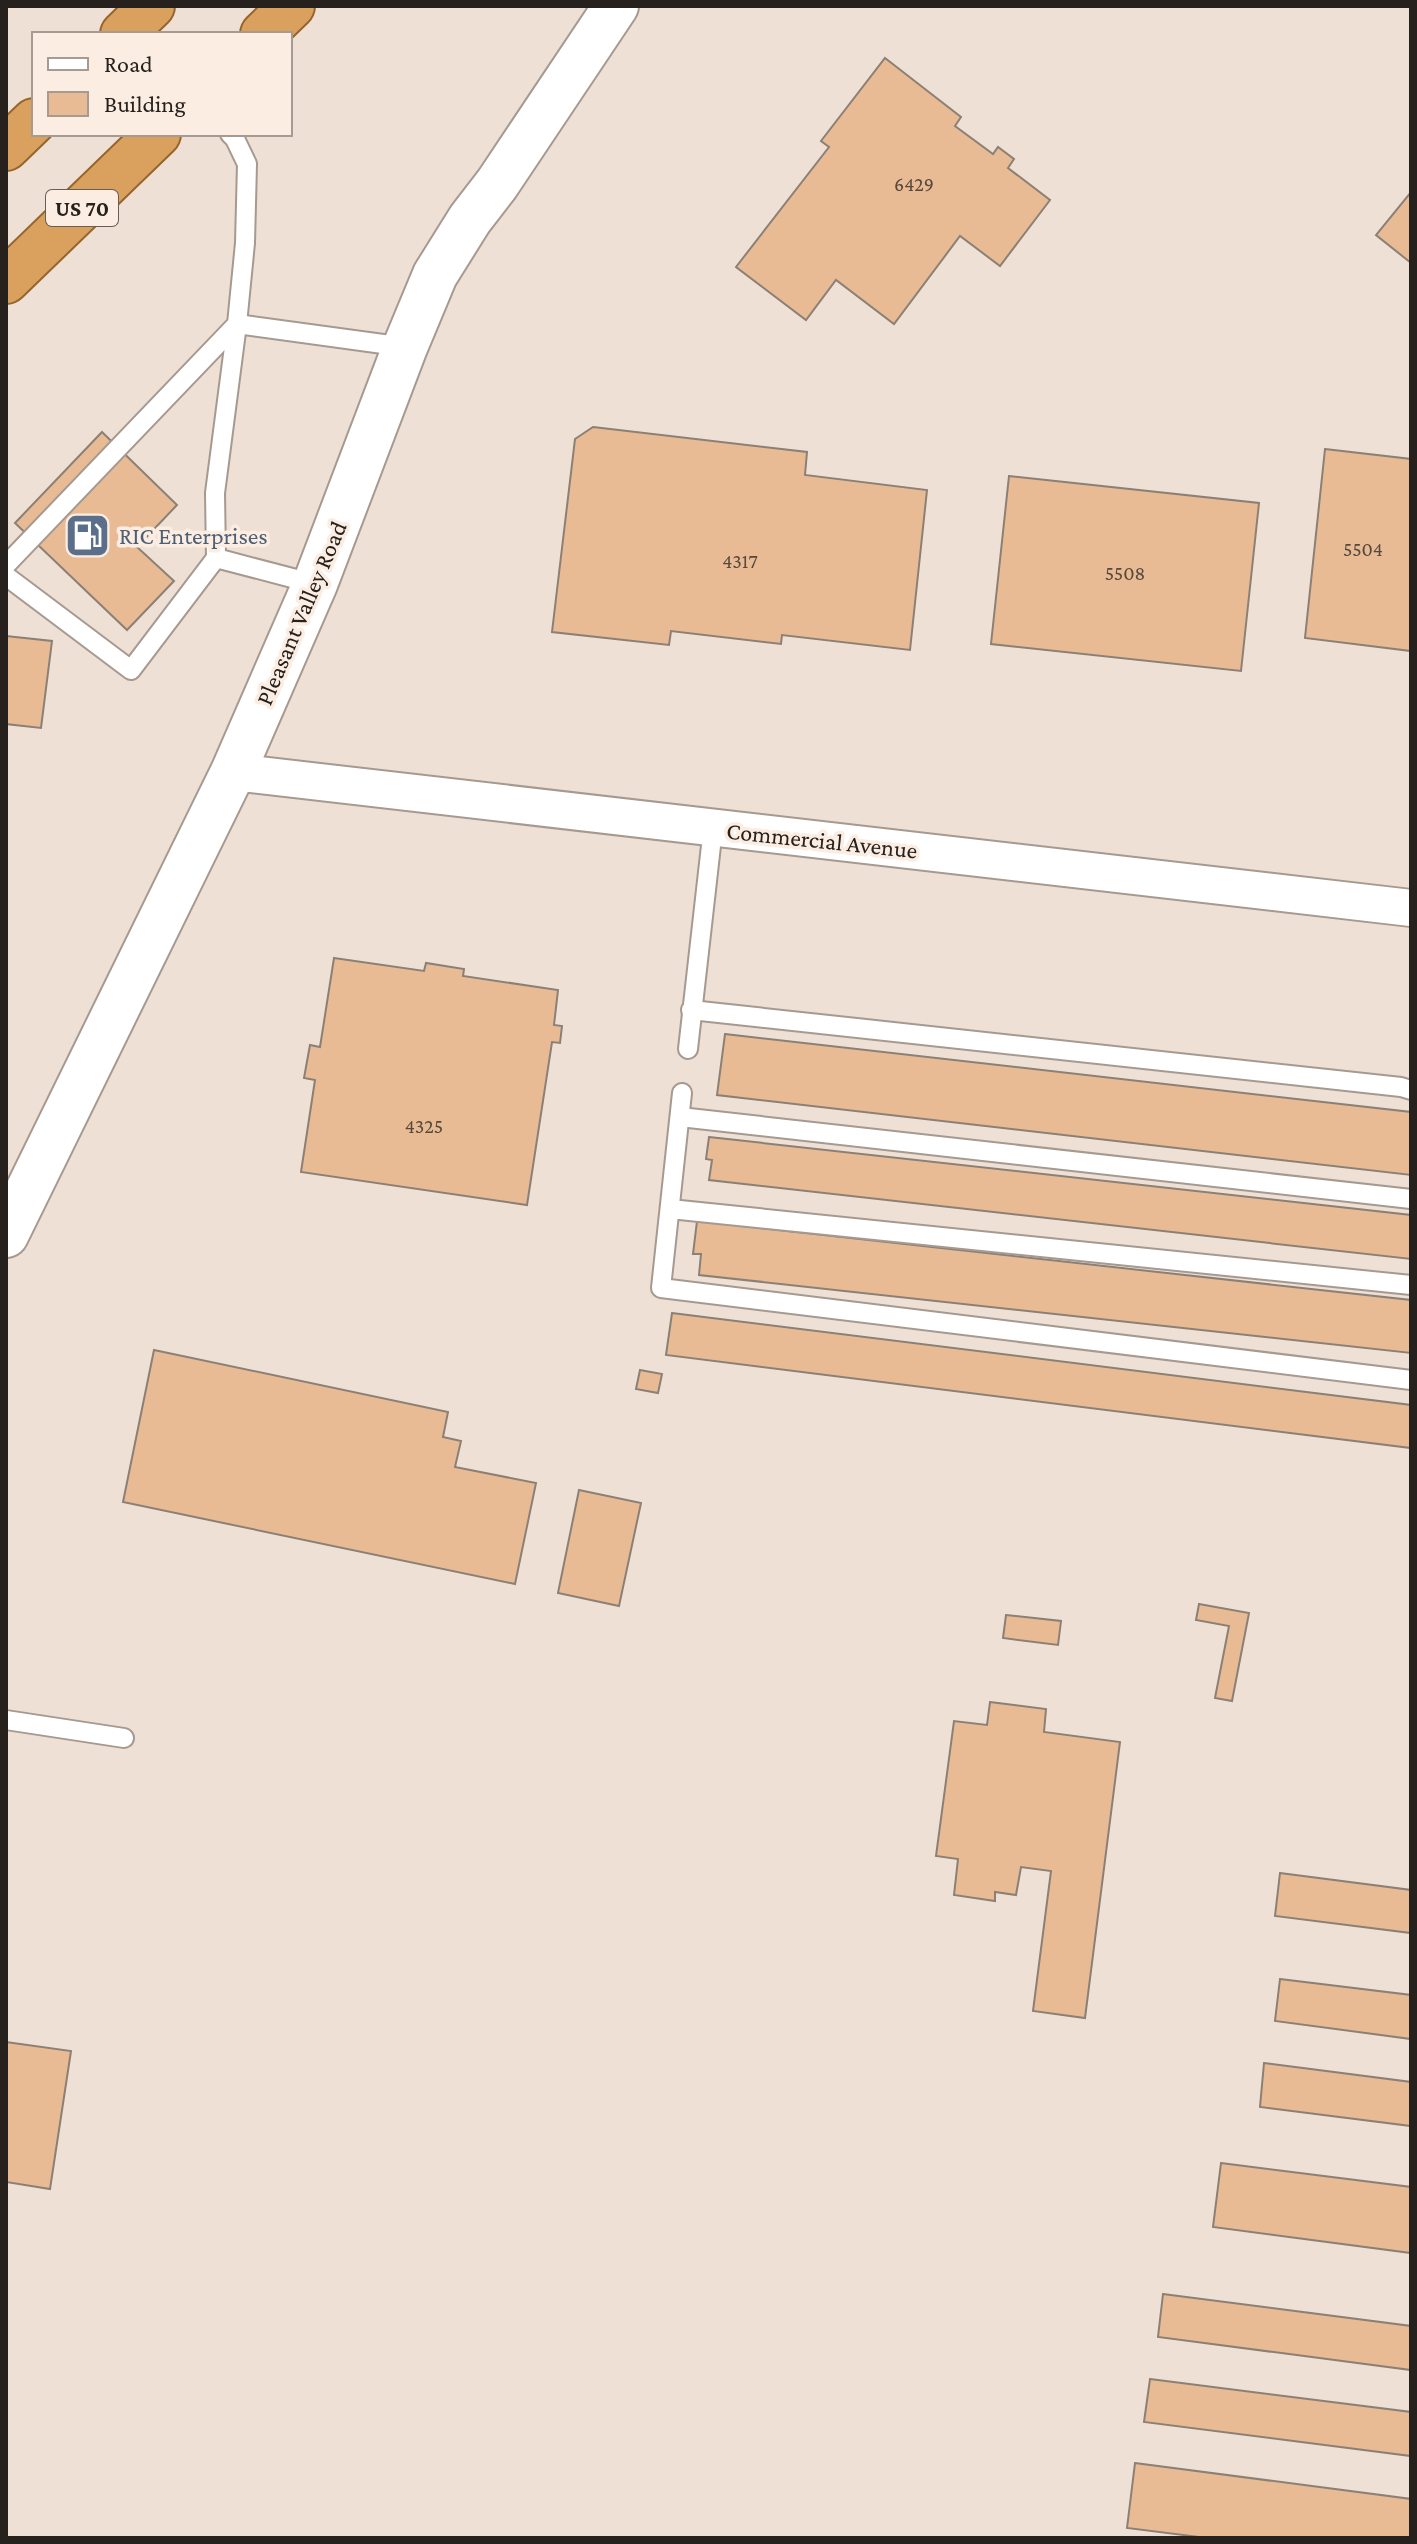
<svg xmlns="http://www.w3.org/2000/svg" width="1417" height="2544" viewBox="0 0 1417 2544" font-family="'Crimson Pro',serif">
<rect width="100%" height="100%" fill="#eee0d5"/>
<g fill="#e8bb95" stroke="#8c8076" stroke-width="2">
<path d="M885 58 961 117 955 126 993 154 998 147 1014 159 1008 168 1050 200 1000 266 960 236 894 324 836 280 806 320 736 267 829 147 821 141Z"/>
<path d="M1411 192V263L1376 235Z"/>
<path d="M593 427 807 452 805 475 927 490 910 650 782 635 781 644 671 631 669 645 552 632 575 439Z"/>
<path d="M102 432 177 505 137 547 174 581 127 630 15 523Z"/>
<path d="M1325 449 1411 459V651L1305 638Z"/>
<path d="M1009 476 1259 503 1241 671 991 644Z"/>
<path d="M6 636 52 641 41 728 6 724Z"/>
<path d="M334 958 424 971 426 963 464 969 463 976 558 990 554 1025 562 1026 560 1043 552 1042 527 1205 301 1172 315 1080 304 1078 310 1045 320 1047Z"/>
<path d="M725 1034 1411 1112V1175L717 1095Z"/>
<path d="M709 1137 1411 1215V1259L709 1180 712 1160 706 1159Z"/>
<path d="M697 1221 1411 1300V1353L699 1275 701 1254H693Z"/>
<path d="M672 1313 1411 1405V1448L666 1355Z"/>
<path d="M154 1350 448 1412 443 1437 461 1441 455 1467 536 1483 515 1584 123 1502Z"/>
<path d="M640 1370 662 1374 658 1393 636 1389Z"/>
<path d="M579 1490 641 1503 619 1606 558 1593Z"/>
<path d="M1199 1604 1249 1613 1232 1701 1215 1698 1229 1626 1196 1620Z"/>
<path d="M1006 1615 1061 1621 1058 1645 1003 1638Z"/>
<path d="M990 1702 1046 1709 1044 1732 1120 1742 1085 2018 1033 2011 1051 1871 1021 1867 1016 1895 995 1892V1901L954 1895 958 1859 936 1856 954 1721 987 1725Z"/>
<path d="M1280 1873 1411 1890V1933L1275 1916Z"/>
<path d="M1280 1979 1411 1995V2039L1275 2021Z"/>
<path d="M6 2042 71 2051 50 2189 6 2182Z"/>
<path d="M1264 2063 1411 2082V2126L1260 2107Z"/>
<path d="M1221 2163 1411 2187V2253L1213 2227Z"/>
<path d="M1163 2294 1411 2326V2370L1158 2337Z"/>
<path d="M1150 2379 1411 2412V2456L1144 2422Z"/>
<path d="M1135 2463 1411 2499V2538H1207L1127 2528Z"/>
</g>
<g fill="none" stroke-linecap="round" stroke-linejoin="round">
<defs>
<g id="service">
<path d="M216 558 215 493 237 324 405 347"/>
<path d="M6 565 237 324 245 243 247 164 235 139 230 134"/>
<path d="M6 576 131 670 216 558 315 584"/>
<path d="M691 1010 1401 1087 1411 1090"/>
<path d="M688 1049 713 828"/>
<path d="M682 1093 661 1288 1411 1380"/>
<path d="M680 1117 1411 1199"/>
<path d="M670 1209 1411 1285"/>
<path d="M6 1720 124 1738"/>
</g>
<path id="minor" d="M233 772 1411 908"/>
<path id="tertiary" d="M6 1235 233 772 315 584 405 347 435 275 470 219 497 184 616 6"/>
<g id="trunk">
<path d="M123 34 152 6"/>
<path d="M263 34 292 6"/>
<path d="M6 148 34 121"/>
<path d="M6 281 158 134"/>
</g>
</defs>
<use href="#service" stroke="#a6998f" stroke-width="22"/>
<use href="#minor" stroke="#a6998f" stroke-width="40"/>
<use href="#tertiary" stroke="#a6998f" stroke-width="48"/>
<use href="#trunk" stroke="#95652d" stroke-width="48"/>
<use href="#service" stroke="#fff" stroke-width="18"/>
<use href="#minor" stroke="#fff" stroke-width="36"/>
<use href="#tertiary" stroke="#fff" stroke-width="44"/>
<use href="#trunk" stroke="#daa05e" stroke-width="44"/>
</g>
<defs>
<symbol id="fuel-square" viewBox="-11 -11 22 22"><rect x="-9" y="-9" width="18" height="18" rx="4" fill="#5c6f8a" stroke="#fbede2"/><path d="M-5.5-6h7V0h2V4h1.3V-2.5L3-4.5l.8-.8L6-3V5H2.5V1h-1V6h-7ZM-4.2-4.7v3.2H.2V-4.7Z" fill="#fff"/></symbol>
</defs>
<g fill-rule="evenodd">
<use href="#fuel-square" x="62" y="510" width="51" height="51"/>
</g>
<g text-anchor="middle" dominant-baseline="central" stroke-width="7" stroke-linejoin="round" paint-order="stroke">
<g font-size="20" fill="#56483b">
<text x="914" y="184">6429</text>
<text x="1363" y="549">5504</text>
<text x="740" y="561">4317</text>
<text x="1125" y="573">5508</text>
<text x="424" y="1126">4325</text>
</g>
<rect fill="#fbede2" stroke="#665e58" stroke-width="2" x="46" y="190" width="72" height="36" rx="6"/>
<g font-size="22" font-weight="bold" fill="#26211d">
<text x="82" y="208">US 70</text>
</g>
<g font-size="24" fill="#4e5e75" stroke="#fbede2" text-anchor="start">
<text x="119" y="535">RIC Enterprises</text>
</g>
<g font-size="24" fill="#26211d" stroke="#fbede2">
<text transform="translate(301 613) rotate(-67)">Pleasant Valley Road</text>
<text transform="translate(822 840) rotate(6)">Commercial Avenue</text>
</g>
</g>
<rect width="1417" height="2544" fill="none" stroke="#26211d" stroke-width="16"/>
<rect x="32" y="32" width="260" height="104" fill="#fbede2" stroke="#a69b93" stroke-width="2"/>
<rect x="48" y="58" width="40" height="12" fill="#ffffff" stroke="#a69b93" stroke-width="2"/>
<text x="104" y="72" font-size="24" fill="#26211d">Road</text>
<rect x="48" y="92" width="40" height="24" fill="#e8bb95" stroke="#a69b93" stroke-width="2"/>
<text x="104" y="112" font-size="24" fill="#26211d">Building</text>
</svg>
